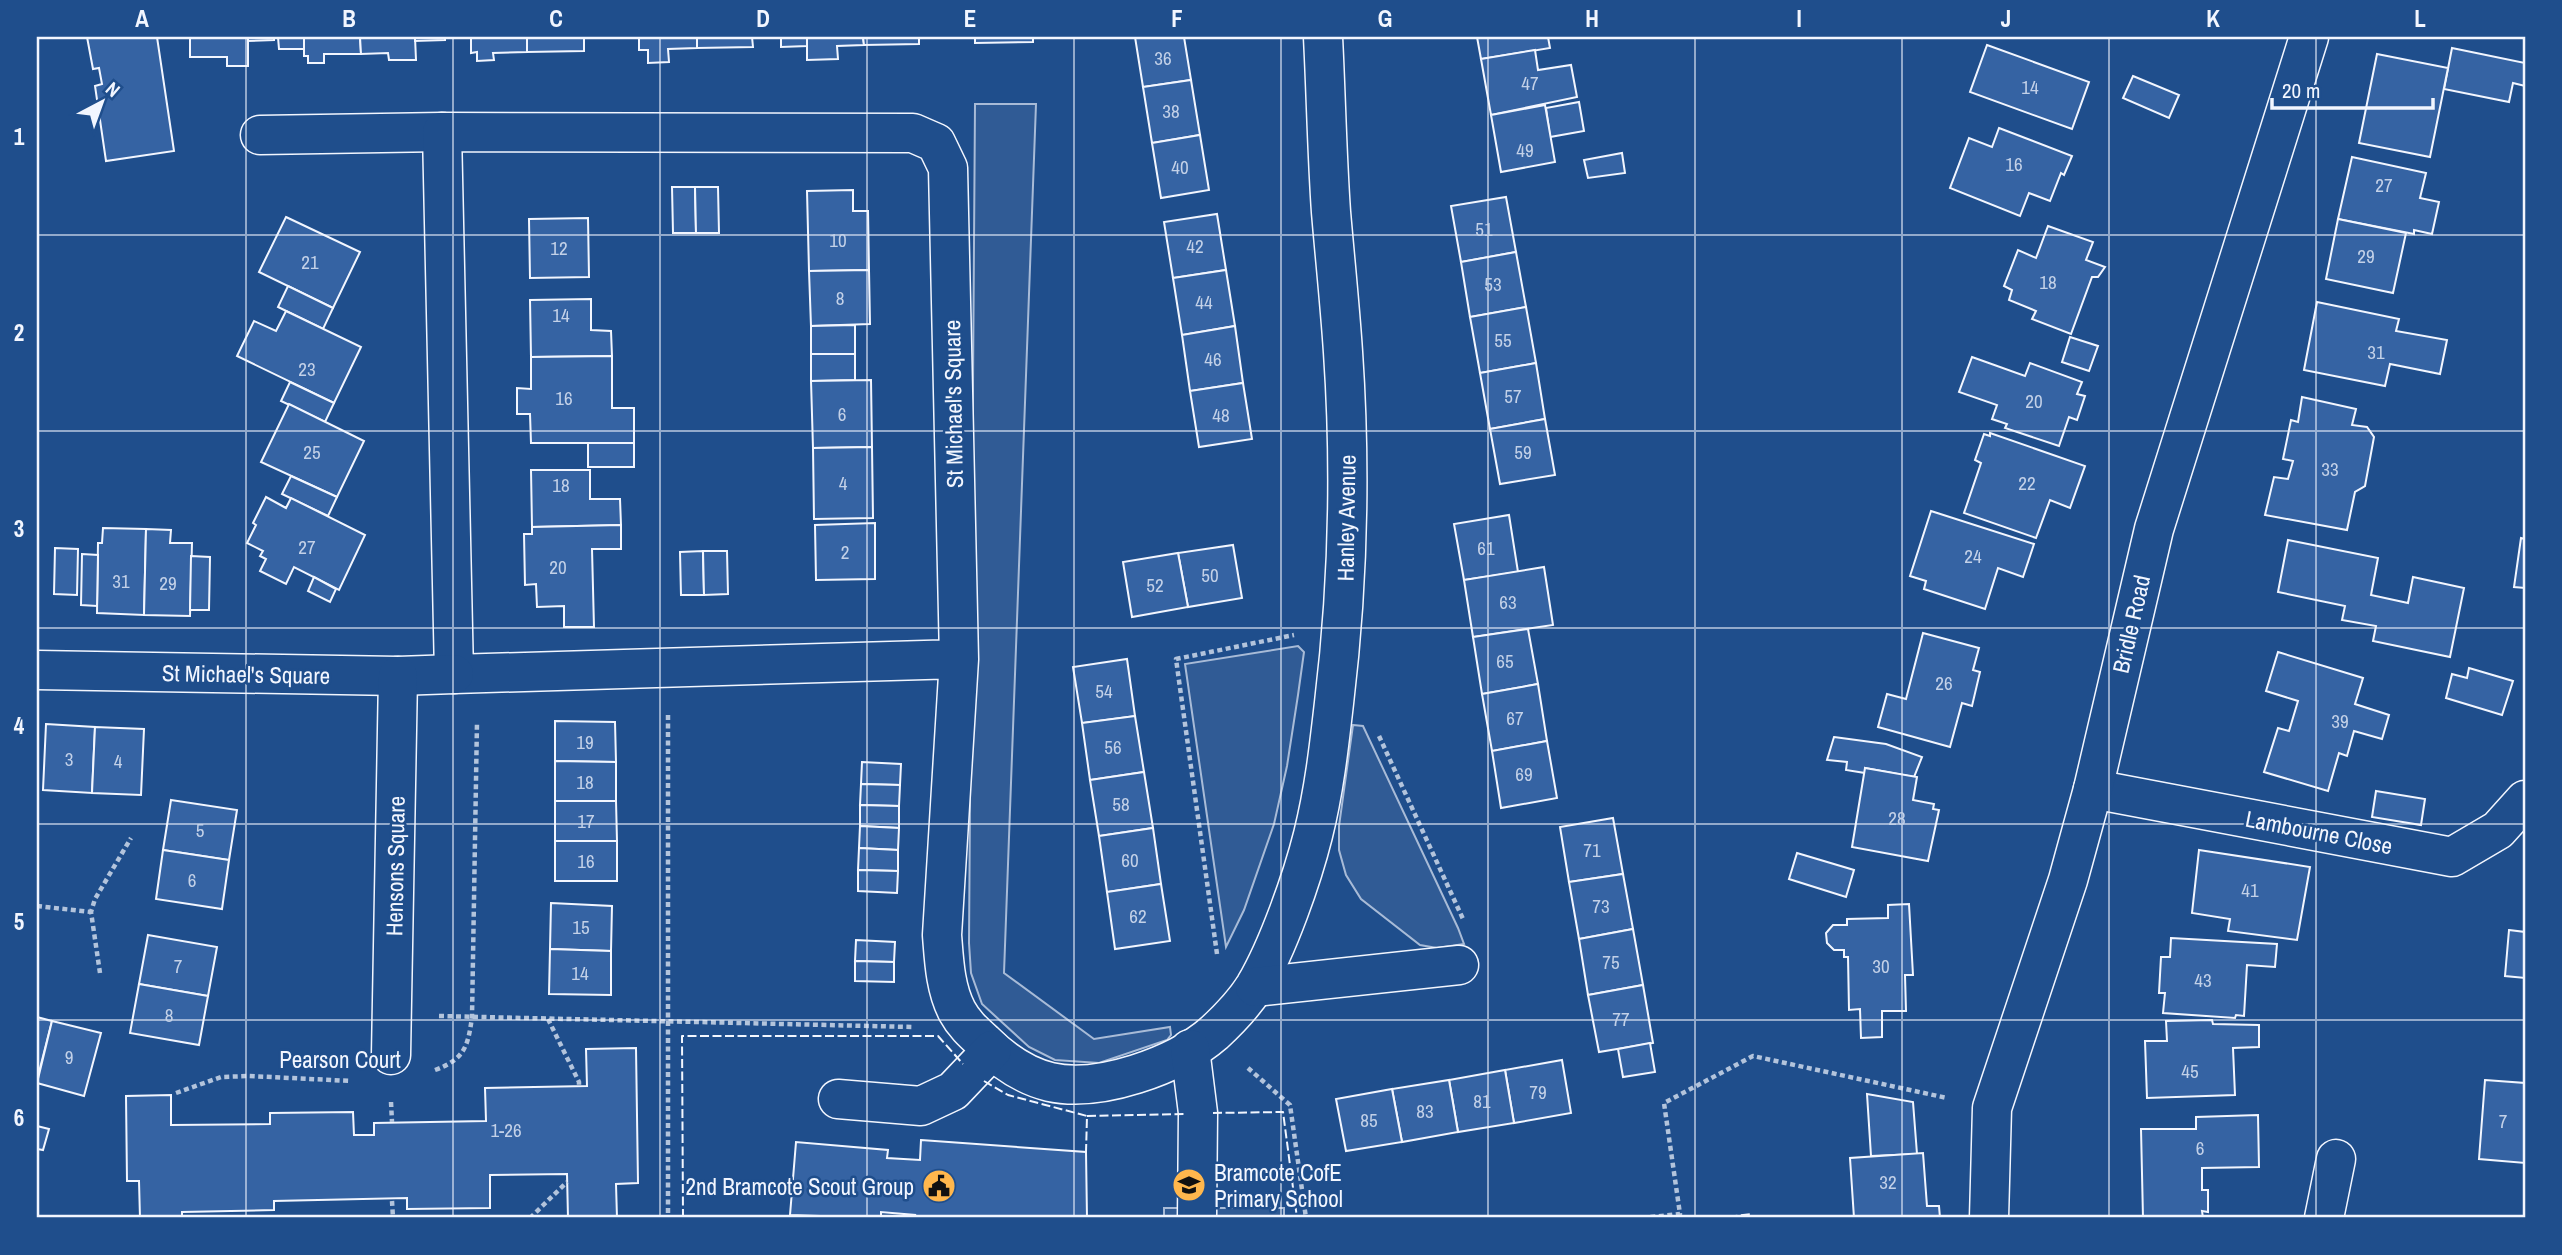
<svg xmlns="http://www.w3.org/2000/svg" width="2562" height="1255" viewBox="0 0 2562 1255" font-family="'Archivo Narrow',sans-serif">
<rect width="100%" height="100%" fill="#1f4e8c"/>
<g fill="#305b95" stroke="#a8bbd7" stroke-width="2">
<path d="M975 104H1036L1004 973 1094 1039 1170 1027 1171 1035 1167 1040 1099 1063 1055 1060 1029 1047 982 1004 971 973 969 943Z"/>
<path d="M1298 646 1304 652 1298 695 1287 766 1274 824 1244 910 1226 947 1185 664Z"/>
<path d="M1353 725 1363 726 1458 928 1464 944 1437 948 1420 945 1361 899 1346 875 1339 850V826Z"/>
<rect x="1164" y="1208" width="120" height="10"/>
</g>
<g fill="#3563a3" stroke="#f2f6ff" stroke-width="2">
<path d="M87 37H157L174 151 106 161 95 86 102 84 99 68 93 69Z"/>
<path d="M190 37H248V66H227V57H190Z"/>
<path d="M248 37H274V40L248 41Z"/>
<path d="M278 37H304V49H279Z"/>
<path d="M304 37H360L361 54H324V63H308V56H304Z"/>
<path d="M360 37H415L416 60H389L388 53 361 54Z"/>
<path d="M415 37H445V40L415 41Z"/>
<path d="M471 37H527V52L493 53 494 60 477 61V52L471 53Z"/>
<path d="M527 37H593H584V51L527 52Z"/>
<path d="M639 37H697V48L668 49 669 62 648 63V50H639Z"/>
<path d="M697 37H752L753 47 697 48Z"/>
<path d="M781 37H807V46L781 47Z"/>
<path d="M807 37H863L864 45 837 46 838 59 807 60Z"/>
<path d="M863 37H919V44L864 45Z"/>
<path d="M975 37H1033V42L975 43Z"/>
<path d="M1135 37H1184L1191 80 1143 87Z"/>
<path d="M1477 37H1548L1550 48 1481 59Z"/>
<path d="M1987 45 2089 82 2072 129 1970 92Z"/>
<path d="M2452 48 2525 63V86L2513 83 2509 102 2444 89Z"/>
<path d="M1535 50 1538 70 1571 65 1577 97 1491 115 1481 59Z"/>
<path d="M2377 54 2448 68 2430 157 2359 143Z"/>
<path d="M2133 76 2179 95 2169 118 2123 98Z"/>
<path d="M1191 80 1200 135 1152 143 1143 87Z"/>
<path d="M1579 102 1584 131 1550 137 1546 108Z"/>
<path d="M1545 105 1555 162 1501 172 1491 115Z"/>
<path d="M1999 128 2072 156 2064 175 2061 173 2050 201 2029 193 2020 216 1950 188 1969 138 1992 147Z"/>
<path d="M1200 135 1209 190 1161 198 1152 143Z"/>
<path d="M1622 153 1625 173 1588 178 1584 160Z"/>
<path d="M2352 157 2426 173 2420 198 2439 202 2432 234 2414 230V234L2338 219Z"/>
<path d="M672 187H695L696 233H673Z"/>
<path d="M695 187H718L719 233H696Z"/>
<path d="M853 190V211H868L869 270 809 271 807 191Z"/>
<path d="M1506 197 1516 252 1461 262 1451 206Z"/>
<path d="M1217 214 1226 270 1173 278 1164 222Z"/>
<path d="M286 217 360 252 333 308 259 272Z"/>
<path d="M588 218 589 277 530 278 529 219Z"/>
<path d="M2338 219 2406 233 2393 293 2326 279Z"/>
<path d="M2048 226 2093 242 2086 260 2105 267 2098 277H2092L2071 334 2032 319 2036 311 2009 300 2012 290 2004 286 2018 250 2036 258Z"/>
<path d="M1516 252 1526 307 1470 317 1461 262Z"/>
<path d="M869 270 870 324 811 326 809 271Z"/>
<path d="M1226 270 1235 326 1182 335 1173 278Z"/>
<path d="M288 286 333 308 323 329 278 307Z"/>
<path d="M591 299V330L611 331 612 356 531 357 530 300Z"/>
<path d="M2317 302 2399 319 2396 331 2447 340 2440 374 2390 364 2385 386 2304 370Z"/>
<path d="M1526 307 1536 363 1480 373 1470 317Z"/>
<path d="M286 311 361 347 334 403 237 356 254 321 276 331Z"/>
<path d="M855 325V354H811V326Z"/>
<path d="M1235 326 1243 383 1190 391 1182 335Z"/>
<path d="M2070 337 2098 346 2089 371 2062 362Z"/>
<path d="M811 354H855V380L811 381Z"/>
<path d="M612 356V408H634V443H531L530 414H517V388L531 389V357Z"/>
<path d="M1972 357 2025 376 2030 363 2082 382 2077 394 2085 396 2077 420 2069 417 2059 446 2005 428 2007 424 1992 419 1997 405 1959 392Z"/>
<path d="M1536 363 1545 419 1490 429 1480 373Z"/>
<path d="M871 380 872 447 813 448 811 381Z"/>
<path d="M290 382 334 403 325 422 281 401Z"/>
<path d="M1243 383 1252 439 1199 447 1190 391Z"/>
<path d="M2302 397 2356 409 2352 425 2367 427 2374 437 2365 486 2355 492 2347 530 2265 515 2274 477 2288 479 2293 461 2283 459 2291 420 2298 422Z"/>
<path d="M289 404 364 441 337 497 261 462Z"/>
<path d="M1545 419 1555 475 1500 484 1490 429Z"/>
<path d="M1990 433 2085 466 2070 508 2050 500 2036 538 1964 513 1981 463 1975 460 1984 434 1990 436Z"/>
<rect x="588" y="443" width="46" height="24"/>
<path d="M872 447 873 518 814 519 813 448Z"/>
<path d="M531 470H590V499H620L621 525 532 527Z"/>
<path d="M291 476 337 497 328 516 282 494Z"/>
<path d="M266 497 286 508 291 498 365 535 339 590 294 567 286 584 260 571 266 559 260 556 263 551 247 543 256 525 253 523Z"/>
<path d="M1931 511 2034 544 2023 577 1998 568 1985 609 1924 589 1926 581 1910 576Z"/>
<path d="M1509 515 1518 572 1464 580 1454 524Z"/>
<path d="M875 523V579L816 580 815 525Z"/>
<path d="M621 525V549H592L594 627H564V606L537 607 536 584 525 585 524 534H532V527Z"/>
<path d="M103 528 146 529 144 615 97 613 98 543H102Z"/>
<path d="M146 529 171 530 170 543H192L190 616 144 615Z"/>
<path d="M2521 538 2525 539V588L2514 587Z"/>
<path d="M2288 540 2378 558 2371 595 2408 603 2413 577 2464 588 2450 657 2373 641 2376 626 2342 620 2345 606 2278 592Z"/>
<path d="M1233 545 1242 598 1188 607 1178 553Z"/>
<path d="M55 548 78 549 77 595 54 594Z"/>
<path d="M703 551 704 595H681L680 552Z"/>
<path d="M703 551H727L728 594 704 595Z"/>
<path d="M1178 553 1188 607 1132 617 1123 562Z"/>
<path d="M82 554 98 555 97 606 81 605Z"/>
<path d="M191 556 210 557 209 610H190Z"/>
<path d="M1544 567 1553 625 1473 637 1464 580Z"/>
<path d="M314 577 336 589 330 602 308 591Z"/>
<path d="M1528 629 1538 684 1482 694 1473 637Z"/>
<path d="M1923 633 1979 648 1973 670 1980 672 1972 706 1962 703 1950 747 1878 727 1887 694 1906 699Z"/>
<path d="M2278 652 2363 678 2355 704 2389 715 2382 739 2354 731 2347 756 2339 753 2328 791 2264 772 2278 728 2289 731 2298 701 2266 691Z"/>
<path d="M1127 659 1135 716 1082 723 1073 667Z"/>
<path d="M2469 668 2513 681 2502 715 2446 698 2452 674 2467 678Z"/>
<path d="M1538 684 1547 741 1492 751 1482 694Z"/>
<path d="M1135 716 1144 772 1090 780 1082 723Z"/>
<path d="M555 721 615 722 616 762 555 761Z"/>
<path d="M46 724 95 727 92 793 43 790Z"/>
<path d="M95 727 144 729 141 795 92 793Z"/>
<path d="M1834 737 1886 744 1922 757 1914 777 1865 768V773L1846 770 1847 762 1827 760Z"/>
<path d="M1547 741 1557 798 1501 808 1492 751Z"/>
<path d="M555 761 616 762V801H555Z"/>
<path d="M862 762 901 764 900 785 861 784Z"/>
<path d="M1865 768 1917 777 1913 800 1934 804 1933 809 1939 810 1928 861 1852 847Z"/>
<path d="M1144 772 1153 828 1099 836 1090 780Z"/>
<path d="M861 784 900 785 899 806 860 805Z"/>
<path d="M2376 791 2425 799 2421 825 2372 817Z"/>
<path d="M171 800 237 810 229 860 163 850Z"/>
<path d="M555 801H616L617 841H555Z"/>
<path d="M860 805 899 806V828L860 826Z"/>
<path d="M1613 818 1623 874 1569 882 1560 827Z"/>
<path d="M860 826 899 828 898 850 859 848Z"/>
<path d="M1153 828 1161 884 1107 892 1099 836Z"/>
<rect x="555" y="841" width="62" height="40"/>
<path d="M859 848 898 850V871L858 870Z"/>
<path d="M163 850 229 860 222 909 156 899Z"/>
<path d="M2199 850 2310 867 2297 940 2228 931 2230 919 2192 913Z"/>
<path d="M1797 853 1854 870 1846 897 1789 879Z"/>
<path d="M858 870 898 871 897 893 858 891Z"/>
<path d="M1623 874 1633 929 1579 939 1569 882Z"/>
<path d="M1161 884 1170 941 1115 949 1107 892Z"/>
<path d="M551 903 612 906 611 951 550 949Z"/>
<path d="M1909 904 1913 975H1905L1906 1011H1882V1037L1861 1038 1860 1009 1849 1010 1848 957H1844V950H1834L1827 943 1826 933 1833 925H1847V919L1888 918V905Z"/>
<path d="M1633 929 1643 985 1588 995 1579 939Z"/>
<path d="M2509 930 2525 932V978L2505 976Z"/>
<path d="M148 935 217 947 208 996 139 984Z"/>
<path d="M2171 938 2277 944 2275 967 2247 965 2244 1016 2236 1015 2235 1018 2163 1013 2165 993H2159L2161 957H2170Z"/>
<path d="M856 940 895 942 894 962 855 961Z"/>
<path d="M550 949 611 951V995L549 994Z"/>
<path d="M855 961 894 962V982L855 981Z"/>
<path d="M139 984 208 996 199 1045 130 1033Z"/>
<path d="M1643 985 1653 1043 1599 1052 1588 995Z"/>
<path d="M37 1017 52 1021 37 1080Z"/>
<path d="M2212 1020 2213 1024 2259 1025V1047L2233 1048 2235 1095 2147 1098 2145 1041H2167L2166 1021Z"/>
<path d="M52 1021 101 1033 84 1096 37 1083Z"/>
<path d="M1650 1043 1655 1072 1623 1077 1618 1049Z"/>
<path d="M636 1048 638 1183 616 1184 617 1218H568L567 1174 490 1175V1208L407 1209V1198L274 1201V1210L182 1212V1218H140L139 1181H127L126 1096 171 1095V1125L270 1124V1113L353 1112 354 1135H374V1123L486 1121 485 1088 587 1086 586 1049Z"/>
<path d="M1562 1060 1571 1113 1514 1123 1505 1070Z"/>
<path d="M1505 1070 1514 1123 1458 1132 1449 1080Z"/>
<path d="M1449 1080 1458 1132 1402 1142 1392 1089Z"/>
<path d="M2485 1080 2525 1083V1163L2479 1159Z"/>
<path d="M1392 1089 1402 1142 1346 1151 1336 1099Z"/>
<path d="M1867 1094 1913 1102 1917 1154 1871 1156Z"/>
<path d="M2258 1115 2259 1167 2202 1168V1190H2208V1212L2202 1211 2203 1218H2143L2141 1129H2196V1117Z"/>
<path d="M37 1126 49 1129 43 1150 37 1149Z"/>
<path d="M921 1140 1086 1152 1087 1218H914L915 1215 881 1212V1218L790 1215 796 1142 888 1150 887 1158 920 1160Z"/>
<path d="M1923 1153 1927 1206H1939L1940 1218H1854L1850 1158Z"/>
</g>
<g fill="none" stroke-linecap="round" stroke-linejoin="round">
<defs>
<g id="minor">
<path d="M260 135 442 132"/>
<path d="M959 659 454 674 442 132 913 133 936 143 948 168 959 659 942 935C944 960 945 988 957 1011 964 1024 973 1032 984 1042 1002 1060 1025 1076 1050 1082 1099 1093 1176 1066 1214 1033 1228 1020 1245 1002 1255 986 1278 947 1302 879 1313 835 1324 791 1329 747 1334 703 1348 587 1351 469 1343 352 1340 306 1335 259 1331 212 1327 154 1326 95 1323 37"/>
<path d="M37 670 398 676 454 674"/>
<path d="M2093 789 2452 857 2498 830 2525 800"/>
<path d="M1255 987 1459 965"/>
<path d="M1190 1049 1198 1113 1197 1218"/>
<path d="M391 1055 398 676"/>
<path d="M838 1099 921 1106 953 1091 992 1050"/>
<path d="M1989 1218 1992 1108 2068 880 2093 789 2154 529 2309 37"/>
<path d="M2324 1218 2336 1159"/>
</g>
</defs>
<use href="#minor" stroke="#f2f6ff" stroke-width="41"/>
<g stroke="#b3c4dc" stroke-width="4.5" stroke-dasharray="5 3.5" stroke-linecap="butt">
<path d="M668 715V1218"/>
<path d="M1379 736 1463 919"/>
<path d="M37 906 91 912"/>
<path d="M1217 954 1176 659 1294 635"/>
<path d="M100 973 91 912 95 899 131 838"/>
<path d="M439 1016 913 1027"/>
<path d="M548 1019 579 1082V1086"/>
<path d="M1248 1068 1290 1105 1306 1218"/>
<path d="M435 1070C465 1059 468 1046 472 1017L477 722"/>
<path d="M176 1093 221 1077 249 1076 351 1081"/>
<path d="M391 1102 392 1122"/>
<path d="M392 1201 393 1218"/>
<path d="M530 1218 567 1182"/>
<path d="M1642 1218 1680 1214 1664 1103 1753 1056 1947 1098"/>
</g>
<use href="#minor" stroke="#1f4e8c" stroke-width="38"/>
<g stroke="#f2f6ff" stroke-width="2" stroke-dasharray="9 3.5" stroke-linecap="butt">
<path d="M984 1081 1008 1095 1087 1116 1086 1152"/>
<path d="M1213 1113 1283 1112 1297 1218"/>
<path d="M1087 1116 1185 1114"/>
<path d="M683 1218 682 1036H938L963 1064"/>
<path d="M1716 1218 1752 1214"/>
</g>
</g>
<path fill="none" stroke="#f2f6ff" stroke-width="2" stroke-opacity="0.55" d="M246 37V1218M453 37V1218M660 37V1218M867 37V1218M1074 37V1218M1281 37V1218M1488 37V1218M1695 37V1218M1902 37V1218M2109 37V1218M2316 37V1218M37 235H2525M37 431H2525M37 628H2525M37 824H2525M37 1020H2525"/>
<defs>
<symbol id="school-disc" viewBox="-11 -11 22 22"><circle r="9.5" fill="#ffb74d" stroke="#1f4e8c"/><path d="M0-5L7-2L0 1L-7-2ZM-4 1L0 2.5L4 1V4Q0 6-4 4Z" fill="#111"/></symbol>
<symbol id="civic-disc" viewBox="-11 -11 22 22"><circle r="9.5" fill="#ffb74d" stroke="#1f4e8c"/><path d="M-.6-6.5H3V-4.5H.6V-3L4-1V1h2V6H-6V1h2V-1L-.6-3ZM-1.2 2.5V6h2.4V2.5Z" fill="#111"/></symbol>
</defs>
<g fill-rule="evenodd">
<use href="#school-disc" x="1170" y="1166" width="38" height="38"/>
<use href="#civic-disc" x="920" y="1167" width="38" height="38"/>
</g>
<g text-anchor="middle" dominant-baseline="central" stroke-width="5" stroke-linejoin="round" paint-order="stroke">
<g font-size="19" fill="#c3d1e8">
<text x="1163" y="58">36</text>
<text x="1530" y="83">47</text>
<text x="2030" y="87">14</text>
<text x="1171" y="111">38</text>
<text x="1525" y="150">49</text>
<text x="2014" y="164">16</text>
<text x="1180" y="167">40</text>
<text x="2384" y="185">27</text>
<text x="1484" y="229">51</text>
<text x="838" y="240">10</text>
<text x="1195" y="246">42</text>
<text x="559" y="248">12</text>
<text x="2366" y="256">29</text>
<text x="310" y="262">21</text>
<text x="2048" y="282">18</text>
<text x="1493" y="284">53</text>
<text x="840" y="298">8</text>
<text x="1204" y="302">44</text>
<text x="561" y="315">14</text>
<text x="1503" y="340">55</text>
<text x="2376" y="352">31</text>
<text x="1213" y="359">46</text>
<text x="307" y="369">23</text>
<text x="1513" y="396">57</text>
<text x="564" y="398">16</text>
<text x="2034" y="401">20</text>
<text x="842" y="414">6</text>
<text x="1221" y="415">48</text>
<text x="312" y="452">25</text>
<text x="1523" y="452">59</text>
<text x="2330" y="469">33</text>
<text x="843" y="483">4</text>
<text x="2027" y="483">22</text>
<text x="561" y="485">18</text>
<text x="307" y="547">27</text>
<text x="1486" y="548">61</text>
<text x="845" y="552">2</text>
<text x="1973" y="556">24</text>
<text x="558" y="567">20</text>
<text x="1210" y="575">50</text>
<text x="121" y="581">31</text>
<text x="168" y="583">29</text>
<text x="1155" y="585">52</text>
<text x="1508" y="602">63</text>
<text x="1505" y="661">65</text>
<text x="1944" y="683">26</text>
<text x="1104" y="691">54</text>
<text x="1515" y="718">67</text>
<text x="2340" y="721">39</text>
<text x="585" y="742">19</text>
<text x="1113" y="747">56</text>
<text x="69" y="759">3</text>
<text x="118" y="761">4</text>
<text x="1524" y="774">69</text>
<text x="585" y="782">18</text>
<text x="1121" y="804">58</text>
<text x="1897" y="818">28</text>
<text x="586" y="821">17</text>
<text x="200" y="830">5</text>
<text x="1592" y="850">71</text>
<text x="1130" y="860">60</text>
<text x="586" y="861">16</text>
<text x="192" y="880">6</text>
<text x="2250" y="890">41</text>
<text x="1601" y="906">73</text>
<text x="1138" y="916">62</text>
<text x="581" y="927">15</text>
<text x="1611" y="962">75</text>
<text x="178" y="966">7</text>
<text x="1881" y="966">30</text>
<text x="580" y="973">14</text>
<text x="2203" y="980">43</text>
<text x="169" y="1015">8</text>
<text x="1621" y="1019">77</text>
<text x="69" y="1057">9</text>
<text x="2190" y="1071">45</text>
<text x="1538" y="1092">79</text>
<text x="1482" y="1101">81</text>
<text x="1425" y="1111">83</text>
<text x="1369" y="1120">85</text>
<text x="2503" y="1121">7</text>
<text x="506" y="1130">1-26</text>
<text x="2200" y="1148">6</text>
<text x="1888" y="1182">32</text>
</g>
<g font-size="23" fill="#f2f6ff" stroke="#1f4e8c">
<text transform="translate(953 404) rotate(-91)">St Michael's Square</text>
<text transform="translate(1346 518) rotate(-89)">Hanley Avenue</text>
<text transform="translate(2131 624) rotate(-77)">Bridle Road</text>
<text transform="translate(246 674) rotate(1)">St Michael's Square</text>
<text transform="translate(2319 832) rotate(11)">Lambourne Close</text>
<text transform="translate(395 866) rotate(-89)">Hensons Square</text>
<text x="340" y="1059">Pearson Court</text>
</g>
<g font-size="23" fill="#f2f6ff" stroke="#1f4e8c" text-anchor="start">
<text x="1214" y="1172">Bramcote CofE<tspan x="1214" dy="26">Primary School</tspan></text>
<text x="914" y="1186" text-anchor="end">2nd Bramcote Scout Group</text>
</g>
</g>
<rect width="2562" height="1255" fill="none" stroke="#1f4e8c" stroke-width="77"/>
<g transform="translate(102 102) rotate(41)" stroke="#1f4e8c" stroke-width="5" paint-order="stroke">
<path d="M0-5L12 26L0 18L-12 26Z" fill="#f2f6ff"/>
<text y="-10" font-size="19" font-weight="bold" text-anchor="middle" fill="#f2f6ff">N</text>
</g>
<path d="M2272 98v10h161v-10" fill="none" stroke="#f2f6ff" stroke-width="3.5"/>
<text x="2282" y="98" font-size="21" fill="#f2f6ff" stroke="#1f4e8c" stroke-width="5" paint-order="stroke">20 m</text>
<rect x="38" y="38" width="2486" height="1178" fill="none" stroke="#f2f6ff" stroke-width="2.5"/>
<g font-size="23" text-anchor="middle" font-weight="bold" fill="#f2f6ff">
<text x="142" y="27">A</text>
<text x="349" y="27">B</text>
<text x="556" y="27">C</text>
<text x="763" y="27">D</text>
<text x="970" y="27">E</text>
<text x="1177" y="27">F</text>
<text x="1385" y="27">G</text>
<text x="1592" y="27">H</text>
<text x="1799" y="27">I</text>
<text x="2006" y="27">J</text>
<text x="2213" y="27">K</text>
<text x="2420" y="27">L</text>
<text x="19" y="145">1</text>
<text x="19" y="341">2</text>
<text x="19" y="537">3</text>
<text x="19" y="734">4</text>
<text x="19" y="930">5</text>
<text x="19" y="1126">6</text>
</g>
</svg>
